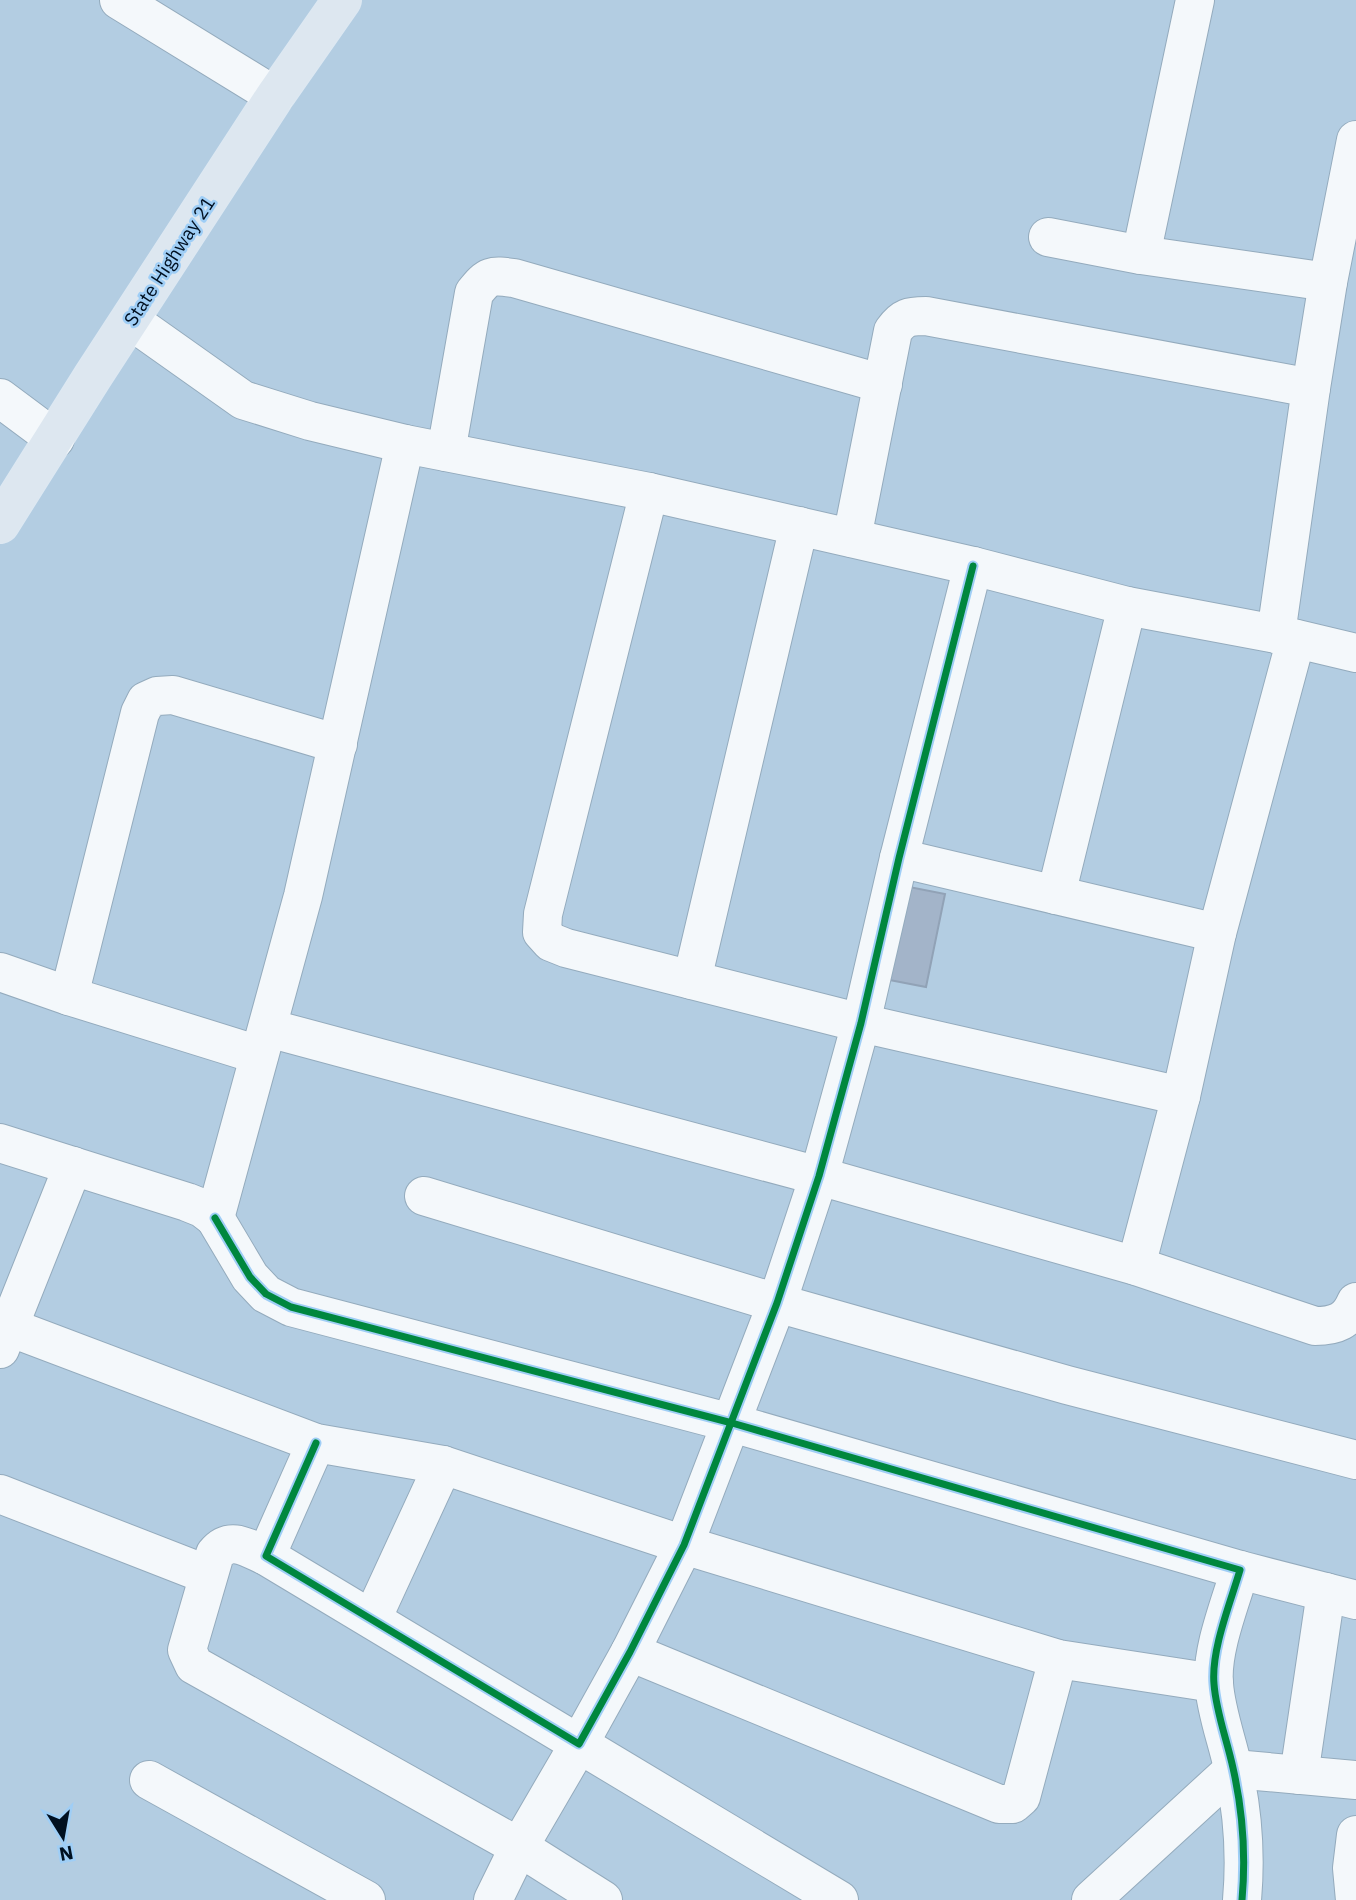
<svg xmlns="http://www.w3.org/2000/svg" width="1356" height="1900" viewBox="0 0 1356 1900" font-family="'IBM Plex Sans',sans-serif">
<rect width="100%" height="100%" fill="#b3cde2"/>
<path fill="#a3b4c9" stroke="#91a2b6" stroke-width="2" d="M899 885 945 894 926 987 879 978Z"/>
<g fill="none" stroke-linecap="round" stroke-linejoin="round">
<defs>
<g id="minor">
<path d="M119 0 275 96"/>
<path d="M1048 237 1141 255 1328 282"/>
<path d="M1141 255 1195 0"/>
<path d="M130 320 243 400 310 421 405 444 649 492 973 566 1127 606 1276 634 1356 653"/>
<path d="M1311 388 1328 282 1356 140"/>
<path d="M0 398 55 439"/>
<path d="M446 452 474 293C488 275 491 275 514 278L883 384"/>
<path d="M649 492 543 914 542 932 551 942 566 948 861 1023 1181 1096"/>
<path d="M852 538 893 331C903 317 909 316 926 316L1311 388 1276 634"/>
<path d="M899 858 1217 933"/>
<path d="M1056 895 1127 606"/>
<path d="M0 972 69 996 259 1055"/>
<path d="M692 980 799 526"/>
<path d="M69 996 140 713 146 701 157 696 173 695 338 744"/>
<path d="M268 1028 819 1176 1136 1266 1315 1326C1336 1326 1348 1321 1356 1302"/>
<path d="M0 1143 187 1202 202 1208 215 1218 303 896 405 444"/>
<path d="M424 1196 777 1303 1067 1385 1356 1460"/>
<path d="M215 1218 250 1277 266 1294 291 1307 732 1423 1240 1570C1230 1604 1211 1650 1214 1684 1216 1712 1227 1740 1233 1768 1243 1812 1246 1855 1242 1900"/>
<path d="M1136 1266 1181 1096 1217 933 1296 639"/>
<path d="M9 1327 316 1443 443 1465 684 1545 1058 1659 1214 1683"/>
<path d="M0 1349 73 1166"/>
<path d="M316 1443 266 1556 579 1744 630 1652 684 1545 777 1303 819 1176 861 1023 899 858 973 566"/>
<path d="M0 1494 208 1575"/>
<path d="M266 1556C248 1548 230 1535 215 1554L187 1650 194 1665 519 1847 603 1900"/>
<path d="M1240 1570 1356 1600"/>
<path d="M372 1619 443 1465"/>
<path d="M630 1652 999 1804H1013L1021 1797 1058 1659"/>
<path d="M1299 1775 1326 1592"/>
<path d="M149 1780 366 1900"/>
<path d="M493 1900 519 1847 579 1744 839 1900"/>
<path d="M1091 1900 1234 1769 1356 1780"/>
<path d="M1355 1900 1352 1868 1356 1835"/>
</g>
<path id="highway" d="M0 524 93 376 275 96 342 0"/>
</defs>
<use href="#minor" stroke="#94abbd" stroke-width="40"/>
<use href="#highway" stroke="#dde8f2" stroke-width="40"/>
<use href="#minor" stroke="#f4f8fb" stroke-width="38"/>
<use href="#highway" stroke="#dde7f0" stroke-width="38"/>
<defs>
<g id="cycleway">
<path d="M215 1218 250 1277 266 1294 291 1307 732 1423 1240 1570C1230 1604 1211 1650 1214 1684 1216 1712 1227 1740 1233 1768 1243 1812 1246 1855 1242 1900"/>
<path d="M316 1443 266 1556 579 1744 630 1652 684 1545 777 1303 819 1176 861 1023 899 858 973 566"/>
</g>
</defs>
<use href="#cycleway" stroke="#9fcef6" stroke-width="11"/>
<use href="#cycleway" stroke="#00873e" stroke-width="7"/>
</g>
<g text-anchor="middle" dominant-baseline="central" stroke-width="5" stroke-linejoin="round" paint-order="stroke">
<g font-size="19" fill="#001021" stroke="#9fcef6">
<text transform="translate(169 261) rotate(-57)">State Highway 21</text>
</g>
</g>
<g transform="translate(63 1837) rotate(169)" stroke="#9fcef6" stroke-width="5" paint-order="stroke">
<path d="M0-5L12 26L0 18L-12 26Z" fill="#001021"/>
<text y="-10" font-size="19" font-weight="bold" text-anchor="middle" fill="#001021">N</text>
</g>
</svg>
